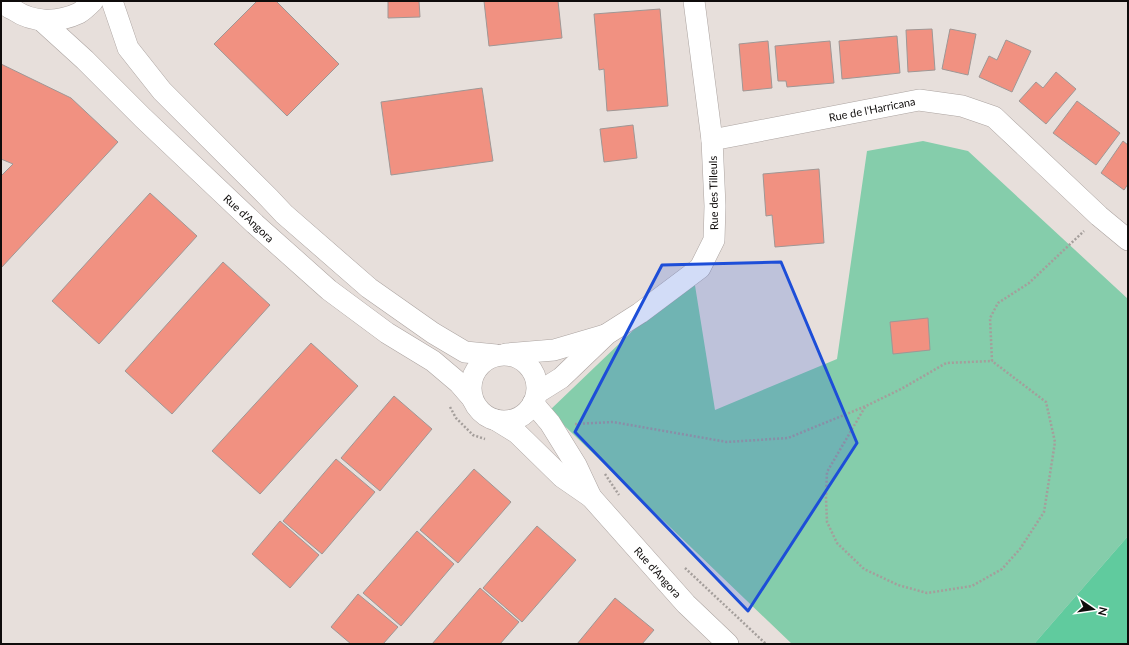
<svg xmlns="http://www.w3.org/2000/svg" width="1129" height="645" viewBox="0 0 1129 645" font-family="Lato,sans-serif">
<rect width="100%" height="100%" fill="#e7dfdb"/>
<path fill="#85cdab" d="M923 141 968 151 1128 299V536L1034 644H792L549 411 693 273 715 410 837 359 867 151Z"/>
<path fill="#60cb9e" d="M1128 536V644H1034Z"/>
<g fill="#f19181" stroke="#9f9795">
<path d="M257 1H276L339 64 287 116 214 44Z"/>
<path d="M388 1H419L420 17 388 18Z"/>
<path d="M484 1H558L562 38 489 46Z"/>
<path d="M660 9 668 106 607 111 604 69 599 70 594 14Z"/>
<path d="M932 29 935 70 908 72 906 30Z"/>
<path d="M950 29 976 34 968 75 942 69Z"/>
<path d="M897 36 900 73 842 79 839 41Z"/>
<path d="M1006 40 1031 51 1012 92 979 77 989 56 997 60Z"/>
<path d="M768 41 772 88 743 91 739 44Z"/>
<path d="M830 41 834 83 787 87 786 81H778L775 46Z"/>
<path d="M1 64 71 98 118 142 1 268V176L13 164 1 159Z"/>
<path d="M1056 72 1076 89 1046 124 1019 101 1036 82 1043 88Z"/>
<path d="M482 88 493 161 391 175 381 102Z"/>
<path d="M1077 101 1120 133 1096 165 1053 133Z"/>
<path d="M633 125 637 158 604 162 600 129Z"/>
<path d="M1123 141 1128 145V184L1124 190 1101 173Z"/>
<path d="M819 169 824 243 775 247 772 215 766 216 763 174Z"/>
<path d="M150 193 197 236 99 344 52 301Z"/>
<path d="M223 262 270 305 172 414 125 371Z"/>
<path d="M928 318 930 350 893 354 890 322Z"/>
<path d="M311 343 358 386 260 494 212 451Z"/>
<path d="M394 396 432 429 380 491 341 458Z"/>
<path d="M336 459 375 492 322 554 283 521Z"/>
<path d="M474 469 511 502 458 563 420 530Z"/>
<path d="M280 521 319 555 290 588 252 554Z"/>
<path d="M537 526 576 560 522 622 483 588Z"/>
<path d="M417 531 454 564 401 626 363 593Z"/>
<path d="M480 588 519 622 500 644H432Z"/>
<path d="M358 594 398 627 383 644H351L331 627Z"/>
<path d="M615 598 654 630 642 644H577Z"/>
</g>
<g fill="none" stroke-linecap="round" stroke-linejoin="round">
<defs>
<g id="minor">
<path d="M2 1C5 5 9 8 14 10 33 23 58 23 79 13 84 10 89 5 93 1"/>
<path d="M112 1 128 48 162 91 269 198 284 214 369 288 433 333 465 352 496 355"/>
<path d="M41 20 85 60 143 118 255 224 329 290 387 333 433 361 459 383 472 398"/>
<path d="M712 140 919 100 962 106 994 117 1099 216 1128 240"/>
<path d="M506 354 554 350 605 335"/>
<circle cx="504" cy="388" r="33"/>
<path d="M537 393 561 378 607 334 640 313 700 268 714 240 715 206 712 140 694 1"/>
<path d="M533 403 550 423 576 465 591 497"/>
<path d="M496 420 517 433 562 477 591 497 686 604 728 644"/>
</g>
</defs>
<use href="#minor" stroke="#aca4a1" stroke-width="22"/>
<g stroke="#a49e9b" stroke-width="2.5" stroke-dasharray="2 2" stroke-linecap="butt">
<path d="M450 407 456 418 473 435 485 439"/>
<path d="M865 407 827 472 826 498 827 522 837 543 864 569 898 585 927 593 972 586 1002 569 1020 549 1044 512 1055 442 1046 402 992 361"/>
<path d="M575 424 613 422 727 442 788 438 866 406 901 389 946 363 992 361 990 318 998 303 1029 283 1084 231"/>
<path d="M605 474 619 495"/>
<path d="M685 568 766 644"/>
</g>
<use href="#minor" stroke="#fff" stroke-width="21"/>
</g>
<path fill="#1d4ed8" fill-opacity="0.2" stroke="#1d4ed8" stroke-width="3" stroke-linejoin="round" d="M781 262 857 443 748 611 575 432 662 265Z"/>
<g text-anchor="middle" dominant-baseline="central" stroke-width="3.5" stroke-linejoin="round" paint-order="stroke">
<g font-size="11" fill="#0f0c0b" stroke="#fff">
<text transform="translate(872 109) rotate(-11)">Rue de l'Harricana</text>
<text transform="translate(713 193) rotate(-91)">Rue des Tilleuls</text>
<text transform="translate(249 218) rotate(43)">Rue d'Angora</text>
<text transform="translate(658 572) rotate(48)">Rue d'Angora</text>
</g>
</g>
<rect width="1129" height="645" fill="none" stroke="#0f0c0b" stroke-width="4"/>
<g transform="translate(1093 609) rotate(103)" stroke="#ffffff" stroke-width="3" paint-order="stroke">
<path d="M0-3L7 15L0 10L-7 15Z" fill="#0f0c0b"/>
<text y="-6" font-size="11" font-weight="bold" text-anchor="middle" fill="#0f0c0b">N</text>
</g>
</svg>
